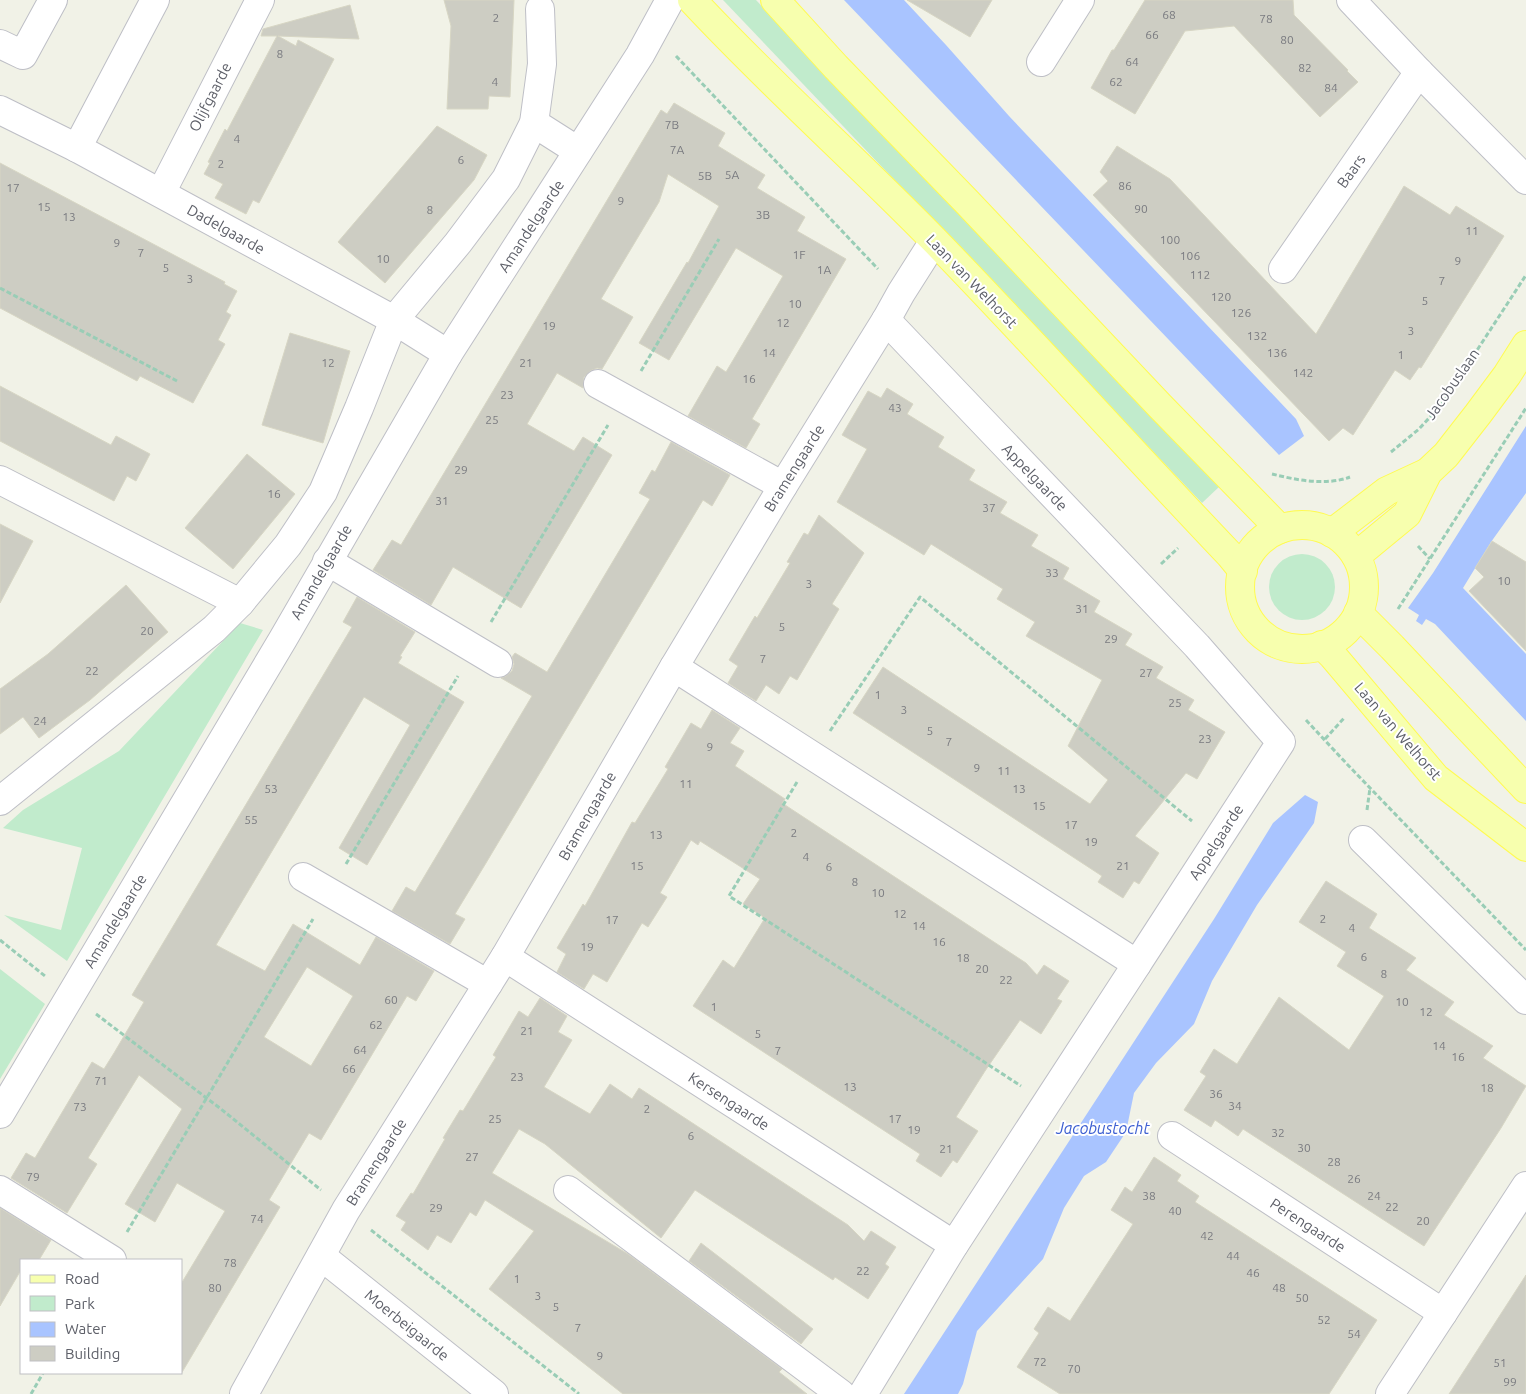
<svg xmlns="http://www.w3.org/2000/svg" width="1526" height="1394" viewBox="0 0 1526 1394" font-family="Ubuntu,sans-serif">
<rect width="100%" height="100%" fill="#f1f2e7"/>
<g fill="#c1ebcc">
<path d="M723 0H756L1220 486 1202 503Z"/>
<circle cx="1302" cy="587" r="33"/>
<path d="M240 623 263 630 67 961 4 915 61 930 82 848 3 828 23 810 119 751Z"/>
<path d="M0 969 45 1004 0 1079Z"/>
</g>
<g fill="#a9c4ff">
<path d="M844 0H904L946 45 1009 116 1296 419 1304 436 1279 455Z"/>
<path d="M1526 426V493L1491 542 1463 588 1526 654V721L1435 624 1426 619 1422 625 1416 621 1419 615 1408 608 1433 573Z"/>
<path d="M1305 795 1318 802 1314 823 1257 905 1212 981 1194 1024 1156 1063 1134 1093 1126 1132 1106 1162 1084 1176 1064 1208 1043 1259 977 1331 963 1384 958 1394H904L1214 919 1273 823Z"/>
</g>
<g fill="#cdcdc3" stroke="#d7d6c4" fill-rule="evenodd">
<path d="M444 0H514L510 97 489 96 488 109H447L451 26Z"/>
<path d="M907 0H992L970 37Z"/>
<path d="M1145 0H1293L1294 15 1348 70 1347 71 1358 82 1320 117 1234 26 1185 31 1135 114 1091 88 1112 50H1114Z"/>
<path d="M350 5 359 39 278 36 296 46 298 40 334 59 259 203 253 200 246 214 215 198 223 184 204 174 210 163 208 162 225 129 227 131 277 36H261L263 29Z"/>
<path d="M674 103 725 133 718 146 765 175 757 188 805 217 797 231 846 259 752 419 760 424 746 448 688 416 717 366 726 372 783 276 736 248 669 360 639 343 687 262 688 263 719 206 668 174 659 202 601 299 633 317 602 369 597 368 590 371 584 377 583 388 557 373 527 424 574 451 583 437 612 455 521 608 453 567 431 605 373 570 392 540 401 545 661 110 667 114Z"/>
<path d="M437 126 487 155 474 180 385 283 338 242Z"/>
<path d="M1117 146 1170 179 1316 334 1404 186 1450 215 1456 206 1504 236 1421 368 1419 367 1410 380 1395 370 1353 435 1343 428 1329 441 1093 195 1108 181 1100 172Z"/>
<path d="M0 163 225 282 224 284 237 291 226 312 231 315 218 340 225 344 193 403 140 376 137 381 0 308Z"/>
<path d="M290 333 350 351 323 443 262 425Z"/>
<path d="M0 386 111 445 116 436 150 454 136 481 127 476 114 501 0 441Z"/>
<path d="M887 388 913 404 907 414 944 437 938 447 975 470 969 480 1007 502 1000 513 1038 535 1031 546 1069 568 1063 579 1100 601 1094 612 1132 634 1125 645 1163 667 1156 678 1194 700 1188 710 1225 732 1197 779 1186 773 1135 836 1159 853 1139 884 1134 881 1123 898 1098 882 1102 876 853 713 883 667 1090 804 1108 780 1068 746 1102 680 1026 636 1035 622 997 599 1003 589 931 544 924 555 837 502 867 449 842 435 868 391 881 398Z"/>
<path d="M671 442 730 475 712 506 703 500 486 863 455 914 465 919 450 944 392 911 406 887 415 892 532 696 501 678 506 676 512 671 514 664 512 657 515 653 547 672 650 499 639 493 652 470 655 472Z"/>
<path d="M247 454 295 494 233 569 185 528Z"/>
<path d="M819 515 864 553 832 604 839 609 797 680 790 676 779 694 766 685 756 701 728 683 738 666 729 660 755 616 757 618 790 563 787 562 804 533 808 535Z"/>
<path d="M0 524 33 541 0 603Z"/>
<path d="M1492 541 1526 562V651L1469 591 1484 577 1475 568Z"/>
<path d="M126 585 168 632 90 700 39 738 23 717 0 734V689L48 654Z"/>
<path d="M357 597 415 632 400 656 402 657 398 663 464 702 367 865 339 848 410 725 364 697 216 945 265 971 293 924 360 965 376 937 434 971 416 1001 407 996 321 1140 309 1133 269 1200 280 1207 181 1374V1284L225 1211 177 1183 155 1222 125 1204 182 1109 139 1075 88 1158 97 1164 67 1213 11 1178 26 1153 35 1158 92 1062 104 1069 114 1053 144 1002 132 995 352 627 343 622ZM307 967 353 996 311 1066 264 1037Z"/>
<path d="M712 710 740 728 730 743 744 751 735 766 785 799 782 803 1026 963 1037 975 1044 965 1069 981 1057 999 1062 1001 1041 1034 1020 1020 985 1071 956 1117 978 1131 957 1163 953 1160 941 1177 916 1161 920 1154 693 1006 723 960 734 968 765 918 743 904 760 879 700 841 698 845 691 840 660 893 667 897 648 927 642 923 607 982 593 974 584 989 557 972 566 954 557 948 583 904 585 906 632 822 635 823 668 769 665 767 691 723 701 729Z"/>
<path d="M1326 881 1377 914 1369 928 1416 958 1406 970 1454 1002 1444 1015 1493 1046 1483 1058 1526 1086 1501 1128 1424 1246 1243 1129 1238 1136 1215 1120 1211 1127 1184 1110 1206 1076 1200 1072 1214 1049 1237 1064 1279 997 1349 1050 1384 996 1337 966 1346 952 1299 922Z"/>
<path d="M540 998 567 1016 558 1032 572 1040 544 1087 590 1114 610 1084 632 1099 639 1088 848 1225 864 1241 871 1231 896 1247 885 1264 889 1267 868 1299 835 1277 833 1280 695 1190 661 1238 545 1144 519 1129 492 1173 628 1254 782 1369 779 1372 807 1394H623L489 1289 534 1231 485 1200 476 1216 470 1212 451 1243 437 1235 428 1250 401 1230 406 1222 396 1216 411 1193 413 1194 445 1139 443 1138 460 1110 463 1111 496 1057 493 1055 519 1011 528 1017Z"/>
<path d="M1154 1157 1181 1175 1177 1181 1199 1196 1195 1202 1377 1320 1329 1394H1060L1017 1367 1039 1333 1034 1329 1048 1307 1070 1321 1133 1224 1111 1210 1125 1187 1132 1192Z"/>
<path d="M0 1208 51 1240 39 1260H21V1270L0 1306Z"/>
<path d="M701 1243 813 1329 801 1344 689 1261Z"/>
<path d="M1526 1275V1394H1449Z"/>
</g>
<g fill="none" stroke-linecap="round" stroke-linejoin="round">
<defs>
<g id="minor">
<path d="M1351 0 1419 72 1526 180"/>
<path d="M0 44 23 55 53 0"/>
<path d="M1041 62 1080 0"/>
<path d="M0 110 77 148 394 320 448 354"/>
<path d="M534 123 578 151"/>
<path d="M77 148 155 0"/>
<path d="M161 193 260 0"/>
<path d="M1283 269 1419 72"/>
<path d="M598 384 783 486"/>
<path d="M0 480 240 603"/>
<path d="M327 561 498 663"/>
<path d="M674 667 1137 964 1281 742 1197 646 886 320"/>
<path d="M0 801 214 629 240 603 288 545 323 492 359 408 394 320 458 243 506 179 534 123 542 64 540 9"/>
<path d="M1363 840 1526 1000"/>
<path d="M303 877 488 984"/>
<path d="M505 957 954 1245"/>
<path d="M0 1114 283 639 448 354 640 55 670 0"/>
<path d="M1172 1136 1443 1313"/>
<path d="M0 1190 112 1260"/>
<path d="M568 1190 841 1394"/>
<path d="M321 1256 494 1394"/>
<path d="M244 1394 346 1210 505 957 674 667 783 486 886 320 901 293 934 241"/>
<path d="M863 1394 954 1245 1137 964"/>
<path d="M1390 1394 1526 1186"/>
</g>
<g id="major">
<path d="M692 0C770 84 855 159 935 241 1035 344 1131 451 1230 555L1243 571"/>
<path d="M775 0 836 67 967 202 1160 406 1280 529"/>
<circle cx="1302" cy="587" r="62"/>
<path d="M1332 533 1387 491 1428 472"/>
<path d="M1356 556 1407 514 1428 472 1446 455 1478 414 1507 375 1526 345"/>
<path d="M1358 613 1392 647 1526 789"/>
<path d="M1322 645 1333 656 1436 778 1526 847"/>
</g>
</defs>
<use href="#minor" stroke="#bebfc6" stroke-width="30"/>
<use href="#major" stroke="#fffb52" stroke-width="30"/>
<g stroke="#99cdb6" stroke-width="3" stroke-dasharray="5 2.5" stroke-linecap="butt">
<path d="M676 56 878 269"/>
<path d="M0 288 177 381"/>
<path d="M641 371 719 239"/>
<path d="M1391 452 1419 429 1442 404 1526 275"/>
<path d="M1272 474C1296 480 1326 486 1350 477"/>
<path d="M1418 546 1430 559"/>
<path d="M1161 564 1178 548"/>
<path d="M1398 609 1526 408"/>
<path d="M491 622 608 425"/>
<path d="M1306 720 1346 763 1526 950"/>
<path d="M830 731 920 597 1192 821"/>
<path d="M1325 739 1345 717"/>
<path d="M797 782 729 896 1021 1086"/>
<path d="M1367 810 1370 788"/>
<path d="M346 864 458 676"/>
<path d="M0 940 45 976"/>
<path d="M96 1014 221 1109 321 1190"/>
<path d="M371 1230 579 1394"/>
<path d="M127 1232 313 919"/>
<path d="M31 1394 43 1373"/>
</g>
<use href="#minor" stroke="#fff" stroke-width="28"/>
<use href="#major" stroke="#f7ffae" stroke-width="28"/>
</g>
<g text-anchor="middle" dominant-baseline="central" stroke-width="4" stroke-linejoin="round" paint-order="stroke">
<g font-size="12" fill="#7a7b80">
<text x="1169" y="14">68</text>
<text x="496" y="17">2</text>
<text x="1266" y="18">78</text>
<text x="1152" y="34">66</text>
<text x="1287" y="39">80</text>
<text x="280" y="53">8</text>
<text x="1132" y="61">64</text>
<text x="1305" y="67">82</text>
<text x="495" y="81">4</text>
<text x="1116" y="81">62</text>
<text x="1331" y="87">84</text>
<text x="672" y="124">7B</text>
<text x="237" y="138">4</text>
<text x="677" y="149">7A</text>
<text x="461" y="159">6</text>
<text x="221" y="163">2</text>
<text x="732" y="174">5A</text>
<text x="705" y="175">5B</text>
<text x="1125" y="185">86</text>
<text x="13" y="187">17</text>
<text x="621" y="200">9</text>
<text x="44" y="206">15</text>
<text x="1141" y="208">90</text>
<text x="430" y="209">8</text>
<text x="763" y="214">3B</text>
<text x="69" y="216">13</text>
<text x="1472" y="230">11</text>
<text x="1170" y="239">100</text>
<text x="117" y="242">9</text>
<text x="141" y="252">7</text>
<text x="799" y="254">1F</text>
<text x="1190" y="255">106</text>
<text x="383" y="258">10</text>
<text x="1458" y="260">9</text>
<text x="166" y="267">5</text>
<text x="824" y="269">1A</text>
<text x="1200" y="274">112</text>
<text x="190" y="278">3</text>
<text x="1442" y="280">7</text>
<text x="1221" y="296">120</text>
<text x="1425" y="300">5</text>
<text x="795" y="303">10</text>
<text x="1241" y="312">126</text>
<text x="783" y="322">12</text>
<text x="549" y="325">19</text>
<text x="1411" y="330">3</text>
<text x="1257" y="335">132</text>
<text x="769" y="352">14</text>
<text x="1277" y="352">136</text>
<text x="1401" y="354">1</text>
<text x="328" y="362">12</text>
<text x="526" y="362">21</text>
<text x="1303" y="372">142</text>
<text x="749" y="378">16</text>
<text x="507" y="394">23</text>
<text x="895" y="407">43</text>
<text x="492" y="419">25</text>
<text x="461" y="469">29</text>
<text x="274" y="493">16</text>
<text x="442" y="500">31</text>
<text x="989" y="507">37</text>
<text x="1052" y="572">33</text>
<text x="1504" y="580">10</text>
<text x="809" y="583">3</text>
<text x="1082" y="608">31</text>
<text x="782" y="626">5</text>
<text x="147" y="630">20</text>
<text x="1111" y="638">29</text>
<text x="763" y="658">7</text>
<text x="92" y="670">22</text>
<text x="1146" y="672">27</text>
<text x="878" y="694">1</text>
<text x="1175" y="702">25</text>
<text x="904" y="709">3</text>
<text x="40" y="720">24</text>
<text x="930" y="730">5</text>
<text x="1205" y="738">23</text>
<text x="949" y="741">7</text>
<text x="710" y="746">9</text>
<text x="977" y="767">9</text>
<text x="1004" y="770">11</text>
<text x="686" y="783">11</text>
<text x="271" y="788">53</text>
<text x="1019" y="788">13</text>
<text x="1039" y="805">15</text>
<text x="251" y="819">55</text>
<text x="1071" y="824">17</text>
<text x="794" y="832">2</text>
<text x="656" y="834">13</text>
<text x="1091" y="841">19</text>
<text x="806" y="856">4</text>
<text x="637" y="865">15</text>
<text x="1123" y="865">21</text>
<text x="829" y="866">6</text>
<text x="855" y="881">8</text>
<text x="878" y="892">10</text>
<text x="900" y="913">12</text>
<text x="1323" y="918">2</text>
<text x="612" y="919">17</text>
<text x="919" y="925">14</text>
<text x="1352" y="927">4</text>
<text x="939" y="941">16</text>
<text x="587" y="946">19</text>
<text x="1364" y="956">6</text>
<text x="963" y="957">18</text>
<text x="982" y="968">20</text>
<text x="1384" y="973">8</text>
<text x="1006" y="979">22</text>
<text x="391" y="999">60</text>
<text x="1402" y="1001">10</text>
<text x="714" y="1006">1</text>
<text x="1426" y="1011">12</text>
<text x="376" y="1024">62</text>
<text x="527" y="1030">21</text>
<text x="758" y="1033">5</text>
<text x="1439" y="1045">14</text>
<text x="360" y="1049">64</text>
<text x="778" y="1050">7</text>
<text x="1458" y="1056">16</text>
<text x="349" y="1068">66</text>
<text x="517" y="1076">23</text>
<text x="101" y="1080">71</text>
<text x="850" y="1086">13</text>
<text x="1487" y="1087">18</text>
<text x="1216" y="1093">36</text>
<text x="1235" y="1105">34</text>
<text x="80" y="1106">73</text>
<text x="647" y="1108">2</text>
<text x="495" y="1118">25</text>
<text x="895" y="1118">17</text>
<text x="914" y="1129">19</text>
<text x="1278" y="1132">32</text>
<text x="691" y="1135">6</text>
<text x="1304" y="1147">30</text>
<text x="946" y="1148">21</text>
<text x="472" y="1156">27</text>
<text x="1334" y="1161">28</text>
<text x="33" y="1176">79</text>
<text x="1354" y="1178">26</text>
<text x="1149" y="1195">38</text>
<text x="1374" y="1195">24</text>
<text x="1392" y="1206">22</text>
<text x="436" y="1207">29</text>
<text x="1175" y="1210">40</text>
<text x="257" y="1218">74</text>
<text x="1423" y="1220">20</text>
<text x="1207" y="1235">42</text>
<text x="1233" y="1255">44</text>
<text x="230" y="1262">78</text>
<text x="863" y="1270">22</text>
<text x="1253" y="1272">46</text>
<text x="517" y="1278">1</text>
<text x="215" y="1287">80</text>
<text x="1279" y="1287">48</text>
<text x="538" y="1295">3</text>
<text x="1302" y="1297">50</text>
<text x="556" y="1306">5</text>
<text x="1324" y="1319">52</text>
<text x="578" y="1327">7</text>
<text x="1354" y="1333">54</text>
<text x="600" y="1355">9</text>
<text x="1040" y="1361">72</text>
<text x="1500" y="1362">51</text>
<text x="1074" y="1368">70</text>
<text x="1510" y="1381">99</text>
</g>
<g font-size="15" fill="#5e6069" stroke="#fff">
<text transform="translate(210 97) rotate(-63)">Olijfgaarde</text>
<text transform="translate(1351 171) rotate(-55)">Baars</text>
<text transform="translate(531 226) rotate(-57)">Amandelgaarde</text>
<text transform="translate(226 229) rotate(29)">Dadelgaarde</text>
<text transform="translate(972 281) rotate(46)">Laan van Welhorst</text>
<text transform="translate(1452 384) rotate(-55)">Jacobuslaan</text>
<text transform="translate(794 468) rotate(-58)">Bramengaarde</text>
<text transform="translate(1035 477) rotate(46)">Appelgaarde</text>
<text transform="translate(321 572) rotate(-60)">Amandelgaarde</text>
<text transform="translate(1398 731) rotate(49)">Laan van Welhorst</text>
<text transform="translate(587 816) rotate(-60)">Bramengaarde</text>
<text transform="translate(1216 842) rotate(-57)">Appelgaarde</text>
<text transform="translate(115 921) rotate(-59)">Amandelgaarde</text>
<text transform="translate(729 1101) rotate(33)">Kersengaarde</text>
<text transform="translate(376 1162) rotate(-58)">Bramengaarde</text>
<text transform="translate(1308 1225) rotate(33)">Perengaarde</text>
<text transform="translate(407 1325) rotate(39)">Moerbeigaarde</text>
</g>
<g font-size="16" font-style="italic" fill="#3e60d1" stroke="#fff">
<text x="1103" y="1128">Jacobustocht</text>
</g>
</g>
<rect x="20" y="1259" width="162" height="115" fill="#ffffff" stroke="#bfbfc3"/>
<rect x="30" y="1275" width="25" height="8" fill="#f7ffae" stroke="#bfbfc3"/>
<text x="65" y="1284" font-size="15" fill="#5e6069">Road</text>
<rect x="30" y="1296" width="25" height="15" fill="#c1ebcc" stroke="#bfbfc3"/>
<text x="65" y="1309" font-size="15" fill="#5e6069">Park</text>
<rect x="30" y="1322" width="25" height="15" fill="#a9c4ff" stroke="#bfbfc3"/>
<text x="65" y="1334" font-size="15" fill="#5e6069">Water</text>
<rect x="30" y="1346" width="25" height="15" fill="#cdcdc3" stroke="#bfbfc3"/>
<text x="65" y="1359" font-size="15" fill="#5e6069">Building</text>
</svg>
